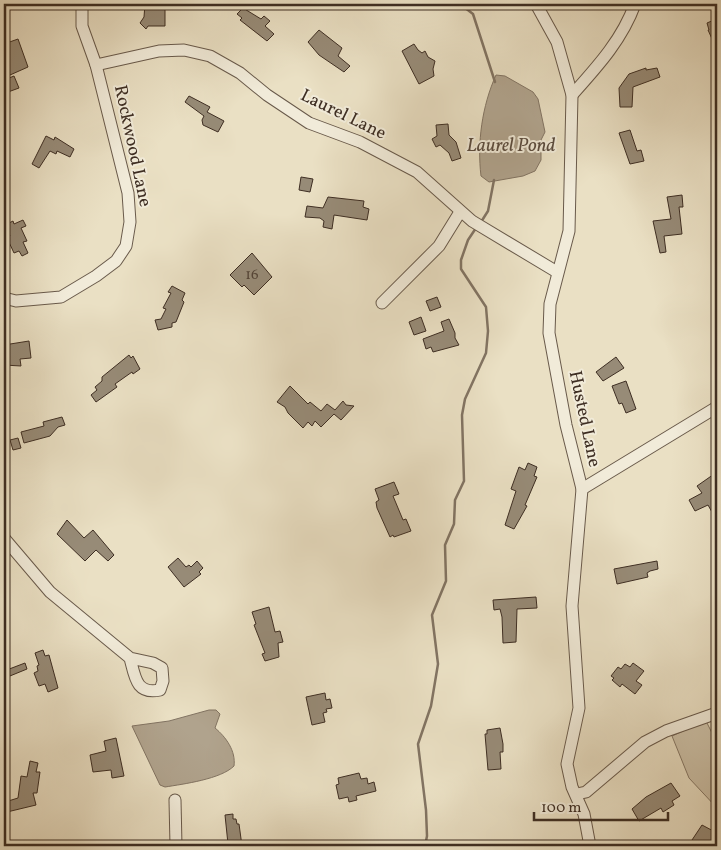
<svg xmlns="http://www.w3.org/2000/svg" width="721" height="850" viewBox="0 0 721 850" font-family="Vollkorn,serif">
<rect width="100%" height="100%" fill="#eae0c4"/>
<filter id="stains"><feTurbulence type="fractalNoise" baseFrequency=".004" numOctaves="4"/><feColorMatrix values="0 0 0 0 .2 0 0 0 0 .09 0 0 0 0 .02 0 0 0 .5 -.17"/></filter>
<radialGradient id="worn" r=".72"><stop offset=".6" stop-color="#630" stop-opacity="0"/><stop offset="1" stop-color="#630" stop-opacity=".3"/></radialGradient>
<path fill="#cdc2a9" stroke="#867866" d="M706 721 717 743V808L689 778 672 736Z"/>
<g fill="#b0a38d" stroke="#827463">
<path d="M496 75 505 76 533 92 538 99 545 132 541 140V160L535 171 523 176 489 182 481 176C477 143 482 106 496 75Z"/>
<path d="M209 710H216L220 714 215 728C226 737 236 751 234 766 221 779 184 784 165 787L160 785 132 726 169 721Z"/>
</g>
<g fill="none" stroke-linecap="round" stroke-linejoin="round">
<g stroke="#827463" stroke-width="2.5">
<path d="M460 4 473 14 495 82"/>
<path d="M481 222 488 211 494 180"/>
<path d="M425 846 427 836 426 810 418 744 431 706 438 664 432 615 446 581 445 545 454 524 455 500 464 481 462 415 465 399 486 353 488 331 486 307 461 269V260L468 240 476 228"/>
</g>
</g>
<g fill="#978b77" stroke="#3e2e23">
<path d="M145 4H165V26H148L146 29 140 23 144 17Z"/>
<path d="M243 8 261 19 264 16 270 21 265 26 274 34 267 41 240 20 242 18 237 14Z"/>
<path d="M714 20 717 25V50L708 30H709L707 23Z"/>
<path d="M319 30 342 48 338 56 350 66 344 72 319 55 308 42Z"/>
<path d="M18 39 28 67 10 75 4 57V44Z"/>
<path d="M414 44 418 50 422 53 425 51 428 57 435 61 433 69 434 76 419 84 402 51Z"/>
<path d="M646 68V70L657 68 660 77 633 87 632 107H620L619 88 629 74Z"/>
<path d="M14 76 19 88 8 92 4 80Z"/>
<path d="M189 96 210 107 207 112 224 121 218 132 203 125 202 120 204 116 185 102Z"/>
<path d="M448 124 449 135 456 142 461 158 452 161 449 153 440 145 436 147 432 139 437 136 436 125Z"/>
<path d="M630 130 637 151 641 150 644 161 630 164 619 133Z"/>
<path d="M46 136 54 140 55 137 74 149 70 157 57 151 56 154 50 151 39 168 32 164Z"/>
<path d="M301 177 313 179 310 192 299 190Z"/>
<path d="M682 195 683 207H679L682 234 664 236 666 252 660 253 653 221 671 219 667 197Z"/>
<path d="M328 197 364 201 363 207 369 209 367 220 334 215 332 229 323 227 324 221 320 218 305 217 307 206 323 208Z"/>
<path d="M23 220 26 226 21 228 27 241 23 242 28 253 22 256 19 251 14 253 7 238 10 236 9 234 6 235 4 229 6 228 5 225 13 221 14 224Z"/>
<path d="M252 253 272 277 254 295 244 285 242 287 230 275Z"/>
<path d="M172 286 185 293 182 300 184 302 176 322 172 323V327L158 330 155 320 161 319 166 309 163 308 171 293 168 292Z"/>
<path d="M437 297 441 307 430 311 426 301Z"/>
<path d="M421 317 426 331 414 335 409 322Z"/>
<path d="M449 319 455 333V338L459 345 433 352 431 347 426 349 423 339 444 331 441 322Z"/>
<path d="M29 341 31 358 20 359 21 366 4 365V345Z"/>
<path d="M129 355 131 358 133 356 140 369 133 374 132 372 115 384 117 387 96 402 91 395 97 390 95 387 102 381V377Z"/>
<path d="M616 357 624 368 603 381 596 372Z"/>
<path d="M626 381 636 409 626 413 622 403 619 404 612 386Z"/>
<path d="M290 386 308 404 310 402 321 411 327 404 335 410 343 401 346 405 354 406 341 420 334 414 321 427 315 421 312 426 308 422 303 428 288 413 285 407 277 402Z"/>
<path d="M62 417 65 425 58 427 50 436 24 443 21 432 44 426 43 422Z"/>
<path d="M18 438 21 448 13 450 10 440Z"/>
<path d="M528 463 537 467 534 476 537 477 525 505 527 506 514 529 505 525 516 491 511 489 519 467 525 470Z"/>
<path d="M717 472V521L708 505 695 511 689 500 702 493 697 486Z"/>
<path d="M394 482 399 494 393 496 403 520 406 519 411 531 394 537 393 535 390 537 377 508 376 502 379 500 375 489Z"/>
<path d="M67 520 84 538 93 530 114 555 108 561 96 550 85 561 57 534Z"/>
<path d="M178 558 186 567 189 565 191 567 197 561 203 568 199 572 201 574 184 587 168 567Z"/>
<path d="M657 561 658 569 650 571 647 573 648 577 617 584 614 569Z"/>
<path d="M536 597 537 608 517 609 516 642 503 643 502 617 500 609 494 610 493 600Z"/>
<path d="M269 607 275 632 280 631 283 642 278 643 279 657 265 661 262 654 265 653 254 625 256 624 252 612Z"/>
<path d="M43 650 45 656 49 655 58 688 48 692 45 684 39 686 34 673 38 671 37 666 39 665 35 653Z"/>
<path d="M25 663 27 669 5 678 4 671Z"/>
<path d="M633 663 644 671 636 681 642 685 635 694 622 684 620 687 612 680 614 678 611 676 618 667 621 669 625 664 630 667Z"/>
<path d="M325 693 326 700 330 699 332 708 326 709 327 712 323 713 325 722 312 725 306 697Z"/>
<path d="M500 728 503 744V752H500L501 769 488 770 485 734H487V730Z"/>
<path d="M116 738 124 776 112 778 111 770 93 772 90 755 106 751 104 741Z"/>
<path d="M30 761 38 763 36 772H40L37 793H33L36 805 7 812 5 802 18 798 21 776 27 777Z"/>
<path d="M359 773 361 779 367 778 368 784 374 782 376 791 356 796 357 800 349 802 348 797 339 799 336 785 339 784 338 778Z"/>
<path d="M671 783 680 796 672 801 674 805 663 812 661 808 639 821 632 809 646 797Z"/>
<path d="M233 814V819H236L237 824H239L242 846H234V843L228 844 225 815Z"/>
<path d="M702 825 717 833V846H711L704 841 700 846H688Z"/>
</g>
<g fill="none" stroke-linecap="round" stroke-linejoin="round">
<defs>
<g id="minor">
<path d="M536 4 557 42 572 95 569 231 550 304 549 333 566 425 582 489 572 606 579 708 567 764 572 787 584 814 590 846"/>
<path d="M96 65 159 51 184 50 210 56 240 73 267 95 309 123 360 142 417 172 472 221 557 272"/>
<path d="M572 95C597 67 622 40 635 4"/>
<path d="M4 298 16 301 61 297 96 276 116 261 126 246 130 222 128 193 96 65 82 26V4"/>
<path d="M382 303 439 246 460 212"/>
<path d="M582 489 717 407"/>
<path d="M4 538 50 592 130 658 153 663 162 668 163 681 160 690C136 695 135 677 130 658"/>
<path d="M577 794 586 792 645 742 666 731 717 713"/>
<path d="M175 800 176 846"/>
</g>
</defs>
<use href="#minor" stroke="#695a4b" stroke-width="13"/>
<use href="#minor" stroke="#f1ebd9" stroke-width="11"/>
</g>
<g text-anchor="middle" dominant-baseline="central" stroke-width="4" stroke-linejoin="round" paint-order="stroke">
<g font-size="15" fill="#544538">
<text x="252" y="275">16</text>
</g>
<g font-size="18" fill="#3e2e23" stroke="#f1ebd9">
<text transform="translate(343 115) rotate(26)">Laurel Lane</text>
<text transform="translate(132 146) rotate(78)">Rockwood Lane</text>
<text transform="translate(584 419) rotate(78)">Husted Lane</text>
</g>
<g font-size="19" font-style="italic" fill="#5a4b3e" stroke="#f1ebd9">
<text x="511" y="146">Laurel Pond</text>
</g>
</g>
<rect width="721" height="850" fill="none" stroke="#eae0c4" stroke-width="20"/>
<rect x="5" y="5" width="711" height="840" fill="none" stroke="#3e2e23" stroke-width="2.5"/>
<rect x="10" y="10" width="701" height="830" fill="none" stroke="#3e2e23"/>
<path d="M534 812v8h134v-8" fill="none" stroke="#3e2e23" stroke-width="2.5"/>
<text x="541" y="812" font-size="15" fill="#3e2e23" stroke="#f1ebd9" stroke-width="4" paint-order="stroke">100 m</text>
<rect width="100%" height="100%" filter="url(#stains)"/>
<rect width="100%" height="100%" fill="url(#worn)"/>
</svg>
